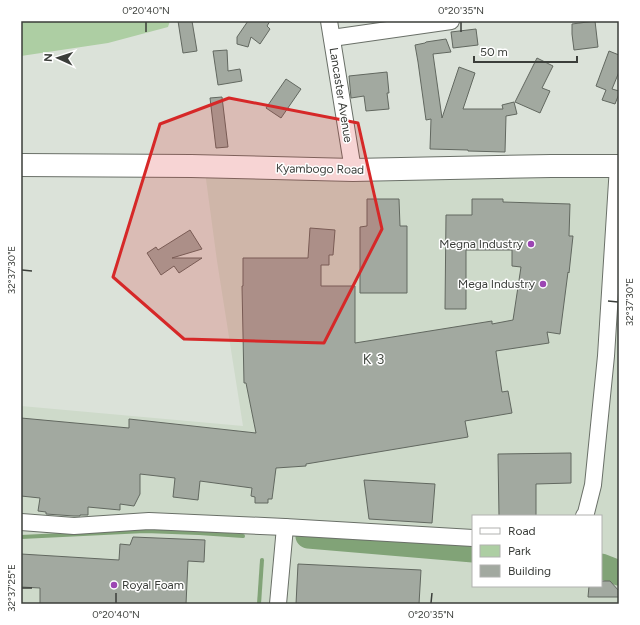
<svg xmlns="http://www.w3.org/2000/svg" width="640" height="625" viewBox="0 0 640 625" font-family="Figtree,sans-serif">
<rect width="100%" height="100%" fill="#dbe2d9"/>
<path fill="#cedaca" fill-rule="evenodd" d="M205 172 619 177V604H21V406L243 426 217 261ZM473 516H601V586H473Z"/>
<path fill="#adcea3" d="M21 21H170L168 27 108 43 21 56Z"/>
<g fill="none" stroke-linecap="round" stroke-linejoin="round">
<g stroke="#81a377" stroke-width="4">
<path d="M21 537 145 531 199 533 243 536"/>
<path d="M259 604 262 560"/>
</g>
<g stroke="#81a377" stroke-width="25">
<path d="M308 536 473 550"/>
<path d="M601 566 619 573"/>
</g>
</g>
<g fill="#a2a9a0" stroke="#626860">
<path d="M178 21H192L197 51 183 53Z"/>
<path d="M248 21H270L267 26 270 29 260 44 251 37 248 47 237 44V37Z"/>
<path d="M595 21 598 47 574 50 572 34V24Z"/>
<path d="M476 29 478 45 453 48 451 32Z"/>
<path d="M446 39 451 52 433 54 442 118 459 67 475 73 463 109H503L502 105 514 102 517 114 506 116 505 152 468 151V150L430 149 431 119 426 120 418 62 415 45 425 43 426 42Z"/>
<path d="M227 50 228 71 240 69 242 81 218 85 213 51Z"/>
<path d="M609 51 619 55V72L612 89 619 91V94L615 104 602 100 606 90 596 86Z"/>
<path d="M537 58 553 66 542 88 550 91 540 113 515 102Z"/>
<path d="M387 72 389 93H387L389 109 366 111 364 96 351 98 349 76Z"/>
<path d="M286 79 301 89 281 118 266 108Z"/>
<path d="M222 97 228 147 216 148 210 98Z"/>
<path d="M367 199H399L400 226H407V293H360V227L367 226Z"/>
<path d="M472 199H503V202L570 204 569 236H573L569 273 568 272 560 334 547 332 549 343 496 351V352L502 392 508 391 512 413 465 421 468 437 306 464V466L276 468 272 499H268V503H255V497L251 496 252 488 200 481 198 500 173 497 175 478 140 474V494L134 506 120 504V510L88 507V515H80V516H74L46 514V512L38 511 40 498 21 496V418L129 428V419L256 433 246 383H244L242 286H243V258H308L310 228 335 230 333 255H329V265H321V286H355V343L492 321V324L513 320 521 267 512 266V250H466V309H445L446 215H472Z"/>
<path d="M190 230 202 249 172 258H202L179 273 174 266 161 275 147 253 156 247 158 250Z"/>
<path d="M571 453V483L536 484V516H499L498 454Z"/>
<path d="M364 480 435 484 432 523 369 519Z"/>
<path d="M133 537 205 540 204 562 188 561 186 604H40V588L21 587V554L119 560 120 544 130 545Z"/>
<path d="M298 564 421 570 419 604H296Z"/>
<path d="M601 581H610L619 591V597H588L589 586H601Z"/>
</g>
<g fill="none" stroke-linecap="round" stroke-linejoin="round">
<defs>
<g id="street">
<path d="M329 21 353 170"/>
<path d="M332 38 451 21"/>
<path d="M584 516 586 513 593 485 606 356 618 166"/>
<path d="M21 522 74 526 149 521 285 527 473 538"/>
<path d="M278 604 285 527"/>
</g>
<path id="secondary" d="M21 165 191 166 353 170 551 166H619"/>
</defs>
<use href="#street" stroke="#6a7068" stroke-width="18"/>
<use href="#secondary" stroke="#6a7068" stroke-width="24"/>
<use href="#street" stroke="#fff" stroke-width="16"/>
<use href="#secondary" stroke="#fff" stroke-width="22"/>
</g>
<path fill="#d62828" fill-opacity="0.2" stroke="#d62828" stroke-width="3" stroke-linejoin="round" d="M229 98 358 123 382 229 324 343 184 339 113 277 160 124Z"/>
<path fill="none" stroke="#3b3e3a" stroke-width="1.5" d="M146 32V22M461 32V22M22 270 32 271M608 301 618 302M22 588H32M116 603V593M431 603 432 593"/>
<g fill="#9c45b3" stroke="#fff" stroke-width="1.5">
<circle cx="531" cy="244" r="4"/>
<circle cx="543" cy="284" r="4"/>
<circle cx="114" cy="585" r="4"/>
</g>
<g text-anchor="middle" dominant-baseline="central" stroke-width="3" stroke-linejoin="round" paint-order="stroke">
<g font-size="12" fill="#3b3e3a" stroke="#fff">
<text transform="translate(341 95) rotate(81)">Lancaster Avenue</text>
<text transform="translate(320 169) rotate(1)">Kyambogo Road</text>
</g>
<g font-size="12" fill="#3b3e3a" stroke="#fff" text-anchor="end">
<text x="523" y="244">Megna Industry</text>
<text x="535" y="284">Mega Industry</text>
<text x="122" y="585" text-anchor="start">Royal Foam</text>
</g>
<g font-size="14" letter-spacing="1" fill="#464c44" stroke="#fff">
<text x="374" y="359">K 3</text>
</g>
</g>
<rect width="640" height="625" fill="none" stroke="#ffffff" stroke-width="44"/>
<rect x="472" y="515" width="130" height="72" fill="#ffffff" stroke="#b1b2b0"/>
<rect x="480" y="528" width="20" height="6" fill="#ffffff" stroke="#b1b2b0"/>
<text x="508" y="535" font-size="12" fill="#3b3e3a">Road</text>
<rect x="480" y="545" width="20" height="12" fill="#adcea3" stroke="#b1b2b0"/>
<text x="508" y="555" font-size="12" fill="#3b3e3a">Park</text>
<rect x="480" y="565" width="20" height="12" fill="#a2a9a0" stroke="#b1b2b0"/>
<text x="508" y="575" font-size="12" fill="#3b3e3a">Building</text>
<g transform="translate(58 58) rotate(273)" stroke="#ffffff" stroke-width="3" paint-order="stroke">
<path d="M0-3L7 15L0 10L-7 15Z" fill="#3b3e3a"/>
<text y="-6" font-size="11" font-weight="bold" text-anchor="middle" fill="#3b3e3a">N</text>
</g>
<path d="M474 56v6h103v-6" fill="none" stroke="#3b3e3a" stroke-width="2"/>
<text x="480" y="56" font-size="12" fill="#3b3e3a" stroke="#ffffff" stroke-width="3" paint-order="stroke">50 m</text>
<rect x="22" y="22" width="596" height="581" fill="none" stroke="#3b3e3a" stroke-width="1.5"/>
<g font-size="10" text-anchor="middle" fill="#3b3e3a">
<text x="146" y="14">0°20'40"N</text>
<text x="461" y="14">0°20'35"N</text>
<text transform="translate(11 270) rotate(-90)" y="4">32°37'30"E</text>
<text transform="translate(629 302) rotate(-90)" y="4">32°37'30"E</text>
<text transform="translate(11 588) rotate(-90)" y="4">32°37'25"E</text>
<text x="116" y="618">0°20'40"N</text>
<text x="431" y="618">0°20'35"N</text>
</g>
</svg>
